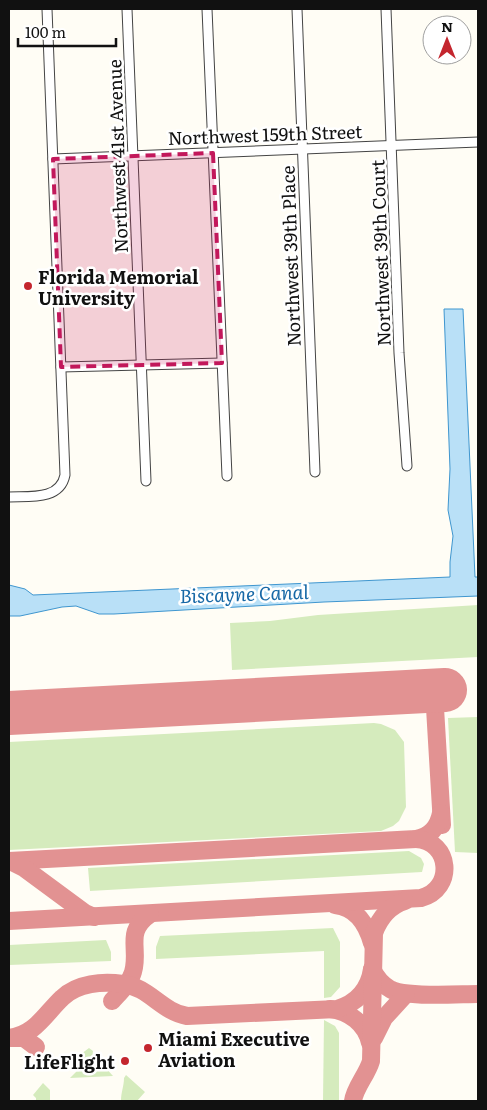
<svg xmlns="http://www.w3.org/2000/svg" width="487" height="1110" viewBox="0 0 487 1110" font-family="Literata,serif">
<rect width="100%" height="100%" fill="#fffdf5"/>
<g fill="#d5ebbd">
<path d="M478 605V657L232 670 230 623 270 621 318 615Z"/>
<path d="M478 717V853L455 852 448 718Z"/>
<path d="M374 723 381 724 395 730 404 742 406 807 399 821 393 826 381 831 9 850V742Z"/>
<path d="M409 851 421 858 424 864 422 872 90 891 88 868Z"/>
<path d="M333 928 340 942V987L331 997 324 998V951L156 959V947L160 936Z"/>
<path d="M106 940 111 952V961L9 965V945Z"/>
<path d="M324 1020 335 1026 339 1033V1101H323Z"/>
<path d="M89 1048 93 1051 92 1058 76 1060 70 1055 81 1054Z"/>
<path d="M92 1065 104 1066 113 1076 70 1078 82 1066Z"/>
<path d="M126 1075 145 1092 137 1101H121C121 1092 124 1086 124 1078Z"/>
<path d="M43 1083 50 1090V1101H36V1098L33 1095Z"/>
</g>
<path fill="#b9e0f7" stroke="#3f96cf" d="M444 309H463L475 577H478V596L324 602 114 614H99L76 606 62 607 20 616H9V585L25 589 33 595 450 577V562L453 536 448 510 450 469Z"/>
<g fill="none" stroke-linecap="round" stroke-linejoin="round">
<g stroke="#e29292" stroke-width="18">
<path d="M434 691 442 825"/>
<path d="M9 861 416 839C430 836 438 828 441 813"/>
<path d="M10 861 24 868 85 913 94 917"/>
<path d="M335 905C356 907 367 925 372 943"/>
<path d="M9 921 421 898C455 889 451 841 416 839"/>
<path d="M372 969C376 977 381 984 390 989 405 998 459 994 478 994"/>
<path d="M112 1001C119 993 130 983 133 972 140 949 124 932 150 914"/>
<path d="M330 1009C349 1011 366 1024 370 1043"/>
<path d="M9 1038C35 1035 45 1014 62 998 77 983 103 981 123 984 149 987 162 1012 187 1016L337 1009C357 1003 369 990 372 969"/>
<path d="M11 1038H24L36 1047"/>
<path d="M374 1038 384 1018 406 994"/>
<path d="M353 1101C355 1087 367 1075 371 1061L374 933C380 917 389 906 405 901"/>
</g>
<path stroke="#e29292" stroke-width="44" d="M9 713 445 690"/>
<defs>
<g id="minor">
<path d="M127 9 146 481"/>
<path d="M207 9 227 476"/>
<path d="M297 9 315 472"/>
<path d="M386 9 399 353 407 466"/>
<path d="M53 159 478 142"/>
<path d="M61 367 222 363"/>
<path d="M9 497C28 496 60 501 65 475L47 9"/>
</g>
</defs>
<use href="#minor" stroke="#444" stroke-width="11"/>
<use href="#minor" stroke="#fff" stroke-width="9"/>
</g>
<path fill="#c2185b" fill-opacity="0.2" stroke="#c2185b" stroke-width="4" stroke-dasharray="10 6" stroke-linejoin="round" d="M213 153 222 363 61 367 53 159Z"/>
<g fill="#c4262e" stroke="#fff" stroke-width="2">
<circle cx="28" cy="286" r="5"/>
<circle cx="148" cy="1048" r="5"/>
<circle cx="125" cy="1061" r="5"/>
</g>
<g text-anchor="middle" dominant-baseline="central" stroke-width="5" stroke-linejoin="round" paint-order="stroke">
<g font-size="18" fill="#111" stroke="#fff">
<text transform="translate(265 134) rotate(-2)">Northwest 159th Street</text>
<text transform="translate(117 156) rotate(-92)">Northwest 41st Avenue</text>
<text transform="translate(380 253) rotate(-92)">Northwest 39th Court</text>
<text transform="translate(290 256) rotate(-92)">Northwest 39th Place</text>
</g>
<g font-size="18" font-weight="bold" fill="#111" stroke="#fff" text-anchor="start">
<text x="38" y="276">Florida Memorial<tspan x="38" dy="21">University</tspan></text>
<text x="158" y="1038">Miami Executive<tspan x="158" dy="21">Aviation</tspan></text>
<text x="115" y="1061" text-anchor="end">LifeFlight</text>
</g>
<g font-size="19" font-style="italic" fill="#1768a6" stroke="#fff">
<text transform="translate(244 593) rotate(-2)">Biscayne Canal</text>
</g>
</g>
<rect width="487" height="1110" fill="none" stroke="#111111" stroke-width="20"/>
<g transform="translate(447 40)"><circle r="24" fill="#ffffff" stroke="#a0a0a0"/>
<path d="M0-4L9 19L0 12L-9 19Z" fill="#c4262e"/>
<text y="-8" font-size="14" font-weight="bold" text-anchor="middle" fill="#111111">N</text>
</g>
<path d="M18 38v8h98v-8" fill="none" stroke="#111111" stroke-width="2.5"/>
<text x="25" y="38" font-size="15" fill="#111111" stroke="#ffffff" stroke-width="4" paint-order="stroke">100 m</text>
</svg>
